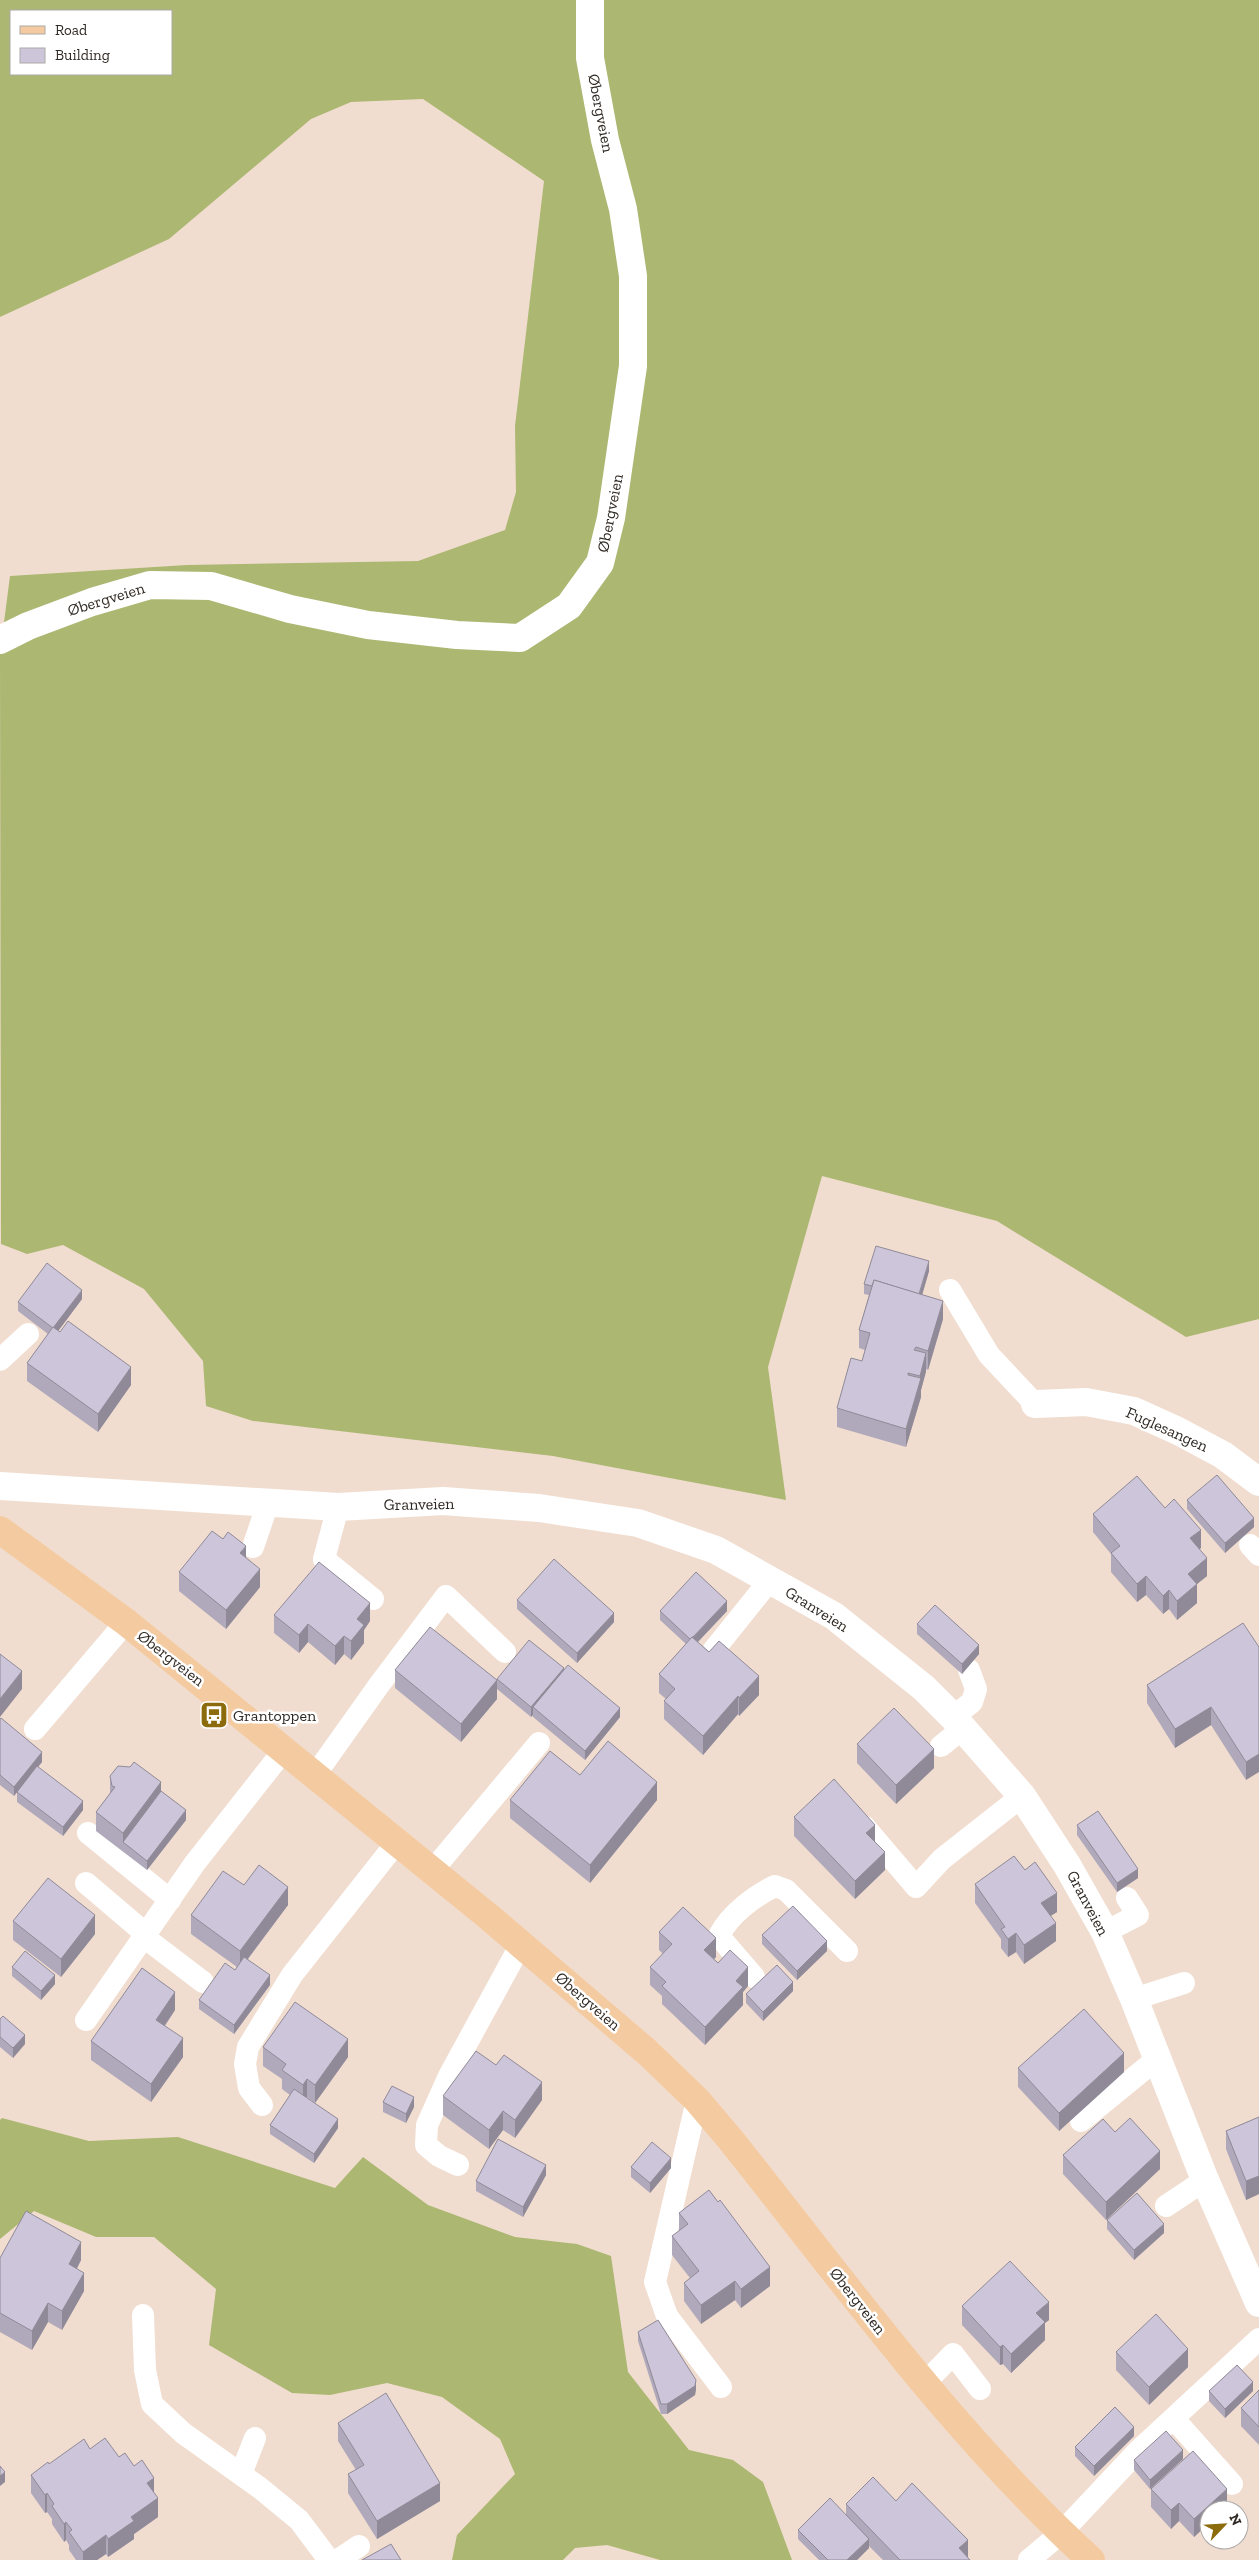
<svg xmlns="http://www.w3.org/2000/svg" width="1259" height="2560" viewBox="0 0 1259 2560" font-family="'Zilla Slab',serif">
<rect width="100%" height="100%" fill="#f1ddcf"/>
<g fill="#acb772" fill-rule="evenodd">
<path d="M0 0H1259V1319L1186 1337 997 1221 822 1176 768 1367 786 1500 553 1456 253 1421 206 1406 203 1361 144 1289 63 1245 27 1254 1 1244 0 653 10 576 187 565 418 561 505 530 516 492 515 426 544 181 423 99 351 102 311 119 169 239 0 317ZM11 11H171V74H11Z"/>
<path d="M2 2118 89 2141 178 2137 335 2188 363 2157 428 2205 515 2237 577 2244 611 2256 628 2372 689 2450 733 2460 763 2482 792 2560H660L607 2545 575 2548 563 2560H452L457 2535 515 2474 500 2439 442 2397 387 2383 330 2395 292 2393 209 2345 216 2289 154 2237H96L34 2211 0 2239V2120Z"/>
</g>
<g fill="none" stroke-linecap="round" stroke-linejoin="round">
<g stroke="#fff" stroke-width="22">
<path d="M950 1290 989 1355 1035 1404"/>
<path d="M0 1360 28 1334"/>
<path d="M338 1507 324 1559 373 1599"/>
<path d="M1250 1545 1259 1555"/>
<path d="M253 1547 268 1503"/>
<path d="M713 1651 770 1580"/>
<path d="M953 1717 972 1702 976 1689 969 1670"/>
<path d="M35 1729 126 1622"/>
<path d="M941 1746 963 1728"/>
<path d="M315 1775 379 1685 446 1596 505 1652"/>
<path d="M865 1827 916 1887 942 1859 1022 1796"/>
<path d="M88 1833 170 1900"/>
<path d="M432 1871 539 1743"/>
<path d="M86 1883 146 1934"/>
<path d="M1105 1932 1138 1915 1127 1898"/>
<path d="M144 1937 203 1982"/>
<path d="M754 1977 723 1941 720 1934C730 1914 756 1895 775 1886L786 1890 847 1951"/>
<path d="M1134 1999 1184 1983"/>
<path d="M86 2020 195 1863 284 1750"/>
<path d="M697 2100 655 2282 667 2316 721 2387"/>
<path d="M262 2105 249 2088 245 2064 248 2047 292 1975 397 1842"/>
<path d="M1081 2121 1158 2058"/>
<path d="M458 2165 439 2156 426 2145 427 2125 449 2076 521 1944"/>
<path d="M1166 2206 1205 2180"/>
<path d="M143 2315 145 2370 152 2404 183 2433 260 2488 299 2520 329 2560"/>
<path d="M924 2384 953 2354 980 2389"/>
<path d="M1174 2419 1232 2484"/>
<path d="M241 2474 255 2438"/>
<path d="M338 2560 359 2546"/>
<path d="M1029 2560 1061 2533 1139 2450 1259 2339"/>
</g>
<g stroke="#fff" stroke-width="28">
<path d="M0 640 28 626 92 602 150 585 211 586 290 609 368 625 457 635 520 638 569 606 600 563 611 518 633 366V276L623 209 605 140 590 58V0"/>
<path d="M1035 1404 1086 1402 1134 1411 1178 1431 1223 1455 1259 1482"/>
<path d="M0 1486 338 1507 443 1501 539 1508 638 1523 716 1550 834 1616 924 1688 953 1717 1022 1796 1067 1865 1105 1932 1134 1999 1205 2180 1259 2303"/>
</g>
<path stroke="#f4cba0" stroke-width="28" d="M0 1530 126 1622 489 1917 647 2052 697 2100 730 2139C845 2283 954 2435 1091 2560"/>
</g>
<g fill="#b0a9bb">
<path d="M929 1271 922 1295 943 1319 928 1370 926 1369 921 1390V1397L906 1447 837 1427V1408L862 1361 865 1350 859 1348V1330L869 1295 864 1294V1284Z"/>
<path d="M82 1299 58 1331 131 1385 98 1432 27 1381V1363L48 1334 18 1311V1302Z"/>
<path d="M1187 1500 1254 1527 1225 1553 1187 1509Z"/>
<path d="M1093 1514 1201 1548 1199 1549 1207 1576 1197 1584V1603L1177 1620 1169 1609 1163 1614 1146 1595 1137 1602 1111 1572V1554L1093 1532Z"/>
<path d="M246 1557 260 1587 226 1629 179 1591V1572Z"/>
<path d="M517 1600 614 1622 577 1663 517 1609Z"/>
<path d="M660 1611H727L698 1642 759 1695 739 1716 738 1714 703 1755 664 1719V1701L666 1699 659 1693V1674L686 1644 660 1620Z"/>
<path d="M274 1615 370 1621 364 1630V1643L351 1660 344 1654 335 1665 308 1642 299 1653 274 1633Z"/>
<path d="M917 1624 979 1654 962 1674 917 1634Z"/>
<path d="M1259 1647 1246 1780 1211 1725 1175 1748 1147 1703V1685Z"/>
<path d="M564 1669 620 1717 585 1760 533 1717V1715L531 1717 497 1689V1699L461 1742 395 1688V1670L497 1680V1679Z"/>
<path d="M0 1719 42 1762 38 1767 83 1810 63 1836 17 1802V1792L14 1796 0 1785Z"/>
<path d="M857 1744 934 1768 896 1804 857 1763Z"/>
<path d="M580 1775 657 1800 590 1883 510 1818V1800Z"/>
<path d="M110 1776 161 1791 186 1820 147 1870 96 1831V1812L110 1793Z"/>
<path d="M794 1817 875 1841 885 1870 855 1899 794 1836Z"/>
<path d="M1077 1825 1138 1878 1117 1892 1077 1835Z"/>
<path d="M975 1884 1057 1912 1050 1916 1056 1941 1024 1964 1016 1952 1008 1957 1001 1948V1939L975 1903Z"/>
<path d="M244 1885 288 1905 248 1959 270 1985 234 2034 199 2009V2000L235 1970 237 1967 191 1934V1915Z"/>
<path d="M13 1921 95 1934 61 1977 13 1940Z"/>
<path d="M659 1932 716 1957 714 1959 718 1963 748 1986 743 1992V2005L705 2045 662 2004V1996L650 1985V1967L663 1954 659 1950Z"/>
<path d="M762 1935 827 1951 797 1980 762 1944Z"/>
<path d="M12 1967 55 1984 41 2000 12 1976Z"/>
<path d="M793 1991 763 2021 746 2003V1994Z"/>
<path d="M175 2010 165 2026 183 2057 151 2102 91 2060V2041Z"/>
<path d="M0 2019 25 2044 13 2058 0 2047Z"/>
<path d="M263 2047 348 2057 315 2103 307 2097V2098L338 2128 314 2163 270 2134V2125L290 2095 282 2089V2079L263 2066Z"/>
<path d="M1018 2068 1124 2072 1059 2131 1018 2087Z"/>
<path d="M443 2096 542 2100 515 2138 503 2130 489 2149 443 2115Z"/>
<path d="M383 2102 414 2107 406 2123 383 2112Z"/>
<path d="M1259 2117V2194L1246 2200 1226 2149V2131Z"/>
<path d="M1115 2132 1160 2169 1106 2220 1063 2174V2155Z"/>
<path d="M631 2167 671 2168 650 2193 631 2177Z"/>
<path d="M546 2175 523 2217 476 2191V2181Z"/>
<path d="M679 2213 770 2286 741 2308 735 2300 701 2324 684 2301V2283L690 2278 672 2255V2236L679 2231Z"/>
<path d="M1107 2220 1164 2233 1134 2260 1107 2229Z"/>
<path d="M0 2258 81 2260 77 2269 84 2291 62 2330 48 2322 32 2350 0 2332Z"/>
<path d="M962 2306 1049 2320 1045 2323V2340L1011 2373 1003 2364 1000 2365 962 2325Z"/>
<path d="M638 2332 696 2389 695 2395 667 2414H661L638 2341Z"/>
<path d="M1116 2352 1188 2367 1149 2405 1116 2370Z"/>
<path d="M1259 2390V2445L1241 2426V2408Z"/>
<path d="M1209 2391H1253L1225 2418 1209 2401Z"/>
<path d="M338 2423 440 2501 377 2539 348 2493V2474L356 2470 338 2441Z"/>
<path d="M1134 2436 1094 2476 1075 2456V2447Z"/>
<path d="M90 2449 119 2457 154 2493 158 2517 134 2534V2539L108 2557 106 2554 97 2560H76L69 2550V2545L66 2540 64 2542 52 2524V2519L47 2512 45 2513 31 2493V2475L49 2464Z"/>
<path d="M1183 2459 1150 2489 1134 2470V2460Z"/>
<path d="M1151 2489 1227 2507 1194 2537 1179 2521 1171 2529 1151 2507Z"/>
<path d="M896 2501 970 2560H883L869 2546V2548L857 2560H819L798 2539V2530L846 2515V2504Z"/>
</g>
<g fill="#908a98">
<path d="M929 1261V1271L918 1309V1300Z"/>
<path d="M82 1290V1299L53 1338V1328Z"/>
<path d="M943 1301V1319L928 1370V1351Z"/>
<path d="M926 1353V1372L921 1390V1397L906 1447V1429L920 1382V1376Z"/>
<path d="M131 1367V1385L98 1432V1414Z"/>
<path d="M1254 1518V1527L1225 1553V1543Z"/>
<path d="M1201 1530V1548L1190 1557V1538Z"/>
<path d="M246 1546V1565L240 1553Z"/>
<path d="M1207 1558V1576L1197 1584V1603L1177 1620V1601L1188 1574Z"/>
<path d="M260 1569V1587L226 1629V1610Z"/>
<path d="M1146 1576V1595L1137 1602V1584Z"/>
<path d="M1169 1590V1609L1163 1614V1596Z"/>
<path d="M727 1601V1611L691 1649V1640Z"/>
<path d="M370 1603V1621L364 1630V1643L351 1660V1641L357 1619Z"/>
<path d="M614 1613V1622L577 1663V1653Z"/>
<path d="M308 1624V1642L299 1653V1635Z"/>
<path d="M344 1636V1654L335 1665V1646Z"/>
<path d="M979 1645V1654L962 1674V1664Z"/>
<path d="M564 1668V1677L533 1707V1715L531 1717V1707Z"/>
<path d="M22 1671V1689L0 1717V1699Z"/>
<path d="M759 1676V1695L739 1716V1698Z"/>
<path d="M497 1680V1699L461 1742V1724Z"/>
<path d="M738 1696V1714L703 1755V1736Z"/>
<path d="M1211 1707V1725L1175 1748V1729Z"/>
<path d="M620 1708V1717L585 1760V1751Z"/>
<path d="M934 1749V1768L896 1804V1785Z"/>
<path d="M42 1752V1762L14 1796V1787Z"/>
<path d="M1259 1754V1772L1246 1780V1762Z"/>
<path d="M161 1782V1801L123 1842V1833Z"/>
<path d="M657 1782V1800L590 1883V1865Z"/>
<path d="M83 1801V1810L63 1836V1827Z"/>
<path d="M186 1810V1820L147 1870V1861Z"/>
<path d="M875 1825V1843L866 1833Z"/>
<path d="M885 1852V1870L855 1899V1881Z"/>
<path d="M1138 1869V1878L1117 1892V1883Z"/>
<path d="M288 1887V1905L240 1969V1951Z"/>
<path d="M1057 1893V1912L1041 1922V1903Z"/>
<path d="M95 1915V1934L61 1977V1959Z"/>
<path d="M1056 1923V1941L1024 1964V1945Z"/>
<path d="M1016 1933V1952L1008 1957V1939Z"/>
<path d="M716 1938V1957L704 1969V1950Z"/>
<path d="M827 1941V1951L797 1980V1971Z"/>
<path d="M748 1967V1986L743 1992V2005L705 2045V2027L736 1981Z"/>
<path d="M55 1975V1984L41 2000V1991Z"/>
<path d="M270 1975V1985L234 2034V2025Z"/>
<path d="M793 1982V1991L763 2021V2012Z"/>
<path d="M175 1992V2010L156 2038V2020Z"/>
<path d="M25 2035V2044L13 2058V2048Z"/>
<path d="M183 2038V2057L151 2102V2084Z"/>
<path d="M348 2039V2057L315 2103V2085Z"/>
<path d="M1124 2053V2072L1059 2131V2113Z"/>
<path d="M307 2079V2097L303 2103V2085Z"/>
<path d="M542 2082V2100L515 2138V2120Z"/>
<path d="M414 2097V2107L406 2123V2114Z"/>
<path d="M503 2111V2130L489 2149V2130Z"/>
<path d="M338 2119V2128L314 2163V2154Z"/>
<path d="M1160 2151V2169L1106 2220V2202Z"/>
<path d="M671 2158V2168L650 2193V2183Z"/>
<path d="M546 2165V2175L523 2217V2207Z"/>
<path d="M1259 2176V2194L1246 2200V2181Z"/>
<path d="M1164 2224V2233L1134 2260V2250Z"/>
<path d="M81 2242V2260L69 2283V2264Z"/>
<path d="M770 2267V2286L741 2308V2289Z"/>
<path d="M84 2273V2291L62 2330V2311Z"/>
<path d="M735 2281V2300L701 2324V2305Z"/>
<path d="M1049 2302V2320L1045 2323V2340L1011 2373V2354L1036 2313Z"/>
<path d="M48 2303V2322L32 2350V2331Z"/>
<path d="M1003 2345V2364L1000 2365V2347Z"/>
<path d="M1188 2349V2367L1149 2405V2387Z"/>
<path d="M696 2380V2389L695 2395 667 2414V2404Z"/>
<path d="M1253 2382V2391L1225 2418V2409Z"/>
<path d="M1134 2427V2436L1094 2476V2466Z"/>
<path d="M1183 2450V2459L1150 2489V2480Z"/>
<path d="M5 2472V2482L0 2486V2476Z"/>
<path d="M154 2478V2496L147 2483Z"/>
<path d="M440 2483V2501L377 2539V2521Z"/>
<path d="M1227 2489V2507L1224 2510H1209V2523L1194 2537V2519Z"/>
<path d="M47 2493V2512L45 2513V2495Z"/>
<path d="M158 2498V2517L134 2534V2539L108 2557V2539L131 2517Z"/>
<path d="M1179 2503V2521L1171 2529V2510Z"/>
<path d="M66 2522V2540L64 2542V2524Z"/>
<path d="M106 2535V2554L97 2560H83V2552Z"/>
<path d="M869 2539V2548L857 2560H847Z"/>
<path d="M968 2540V2558L959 2548Z"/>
</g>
<g fill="#cdc5d9" stroke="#908a98">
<path d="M876 1246 929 1261 919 1294 874 1280 872 1286 864 1284Z"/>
<path d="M47 1263 82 1290 53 1328 18 1302Z"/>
<path d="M874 1280 943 1301 928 1351 916 1347 914 1350 926 1353 920 1376 908 1373V1375L921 1378 906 1429 837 1408 851 1358 862 1361 870 1333 859 1330Z"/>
<path d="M68 1321 131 1367 98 1414 27 1363 53 1327 60 1332Z"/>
<path d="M1217 1475 1254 1518 1225 1543 1187 1500Z"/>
<path d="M1137 1476 1165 1508 1174 1499 1201 1530 1190 1538 1207 1558 1188 1574 1197 1584 1177 1601 1169 1590 1163 1596 1146 1576 1137 1584 1111 1553 1120 1546 1093 1514Z"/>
<path d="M212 1531 223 1539 228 1532 246 1546 240 1553 260 1569 226 1610 179 1572Z"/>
<path d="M554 1559 614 1613 577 1653 517 1600Z"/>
<path d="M319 1562 370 1603 357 1619 364 1625 351 1641 344 1636 335 1646 308 1624 299 1635 274 1615Z"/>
<path d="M696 1572 727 1601 693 1637H692L690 1639 660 1611Z"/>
<path d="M935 1605 979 1645 962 1664 917 1624Z"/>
<path d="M1243 1623 1259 1647V1754L1246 1762 1211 1707 1175 1729 1147 1685Z"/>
<path d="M430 1627 497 1680 461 1724 395 1670Z"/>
<path d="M692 1637 709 1652 719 1641 759 1676 739 1698 738 1696 703 1736 664 1701 675 1689 659 1674Z"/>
<path d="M529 1640 564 1668 531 1707 497 1679Z"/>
<path d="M0 1654 22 1671 0 1699Z"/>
<path d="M568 1665 620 1708 585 1751 533 1707Z"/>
<path d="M894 1708 934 1749 896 1785 857 1744Z"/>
<path d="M1 1718 42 1752 14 1787 0 1775V1719Z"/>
<path d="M608 1741 657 1782 590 1865 510 1800 550 1751 580 1775Z"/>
<path d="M134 1762 161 1782 123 1833 96 1812 115 1787 112 1786 110 1776 118 1766 130 1767Z"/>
<path d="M37 1766 83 1801 63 1827 17 1792Z"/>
<path d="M834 1779 875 1825 866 1833 885 1852 855 1881 794 1817Z"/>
<path d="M161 1791 186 1810 147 1861 123 1842Z"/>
<path d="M1098 1811 1138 1869 1117 1883 1077 1825Z"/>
<path d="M1014 1856 1025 1870 1035 1862 1057 1893 1041 1903 1056 1923 1024 1945 1016 1933 1008 1939 1001 1929 1005 1927 975 1884Z"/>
<path d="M259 1865 288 1887 240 1951 191 1915 223 1871 244 1885Z"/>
<path d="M48 1878 95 1915 61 1959 13 1921Z"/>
<path d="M793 1906 827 1941 797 1971 762 1935Z"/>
<path d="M683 1907 716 1938 704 1950 718 1963 730 1950 748 1967 736 1981 743 1987 705 2027 662 1986 666 1982 650 1967 672 1944 659 1932Z"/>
<path d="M25 1951 55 1975 41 1991 12 1967Z"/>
<path d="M244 1957 270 1975 234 2025 199 2000 225 1963 235 1970Z"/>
<path d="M777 1965 793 1982 763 2012 746 1994Z"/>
<path d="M142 1968 175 1992 156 2020 183 2038 151 2084 91 2041Z"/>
<path d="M295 2002 348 2039 315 2085 307 2079 303 2085 282 2070 286 2064 263 2047Z"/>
<path d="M1084 2009 1124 2053 1059 2113 1018 2068Z"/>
<path d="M3 2016 25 2035 13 2048 0 2037V2019Z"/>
<path d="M476 2051 496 2065 504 2055 542 2082 515 2120 503 2111 489 2130 443 2096Z"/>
<path d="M392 2086 414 2097 406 2114 383 2102Z"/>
<path d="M294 2089 338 2119 314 2154 270 2125Z"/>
<path d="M1259 2117V2176L1246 2181 1226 2131Z"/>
<path d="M1130 2118 1160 2151 1106 2202 1063 2155 1103 2119 1115 2132Z"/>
<path d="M498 2139 546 2165 523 2207 476 2181Z"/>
<path d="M652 2142 671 2158 650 2183 631 2167Z"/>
<path d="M709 2190 718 2202 720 2200 770 2267 741 2289 735 2281 701 2305 684 2283 699 2271 672 2236 688 2224 679 2213Z"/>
<path d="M1137 2193 1164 2224 1134 2250 1107 2220Z"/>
<path d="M26 2211 81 2242 69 2264 84 2273 62 2311 48 2303 32 2331 0 2313V2258Z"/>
<path d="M1010 2261 1049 2302 1036 2313 1045 2322 1011 2354 1003 2345 1000 2347 962 2306Z"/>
<path d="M1156 2314 1188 2349 1149 2387 1116 2352Z"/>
<path d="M658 2320 696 2380 695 2386 667 2404H661L638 2332Z"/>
<path d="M1237 2365 1253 2382 1225 2409 1209 2391Z"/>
<path d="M1259 2390V2427L1241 2408Z"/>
<path d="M386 2393 440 2483 377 2521 348 2474 364 2465 338 2423Z"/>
<path d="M1115 2407 1134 2427 1094 2466 1075 2447Z"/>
<path d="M1166 2431 1183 2450 1150 2480 1134 2460Z"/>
<path d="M105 2438 119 2457 125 2453 134 2466 142 2460 154 2478 147 2483 158 2498 131 2517 134 2521 108 2539 106 2535 83 2552 69 2532 72 2530 66 2522 64 2524 52 2506 54 2504 47 2493 45 2495 31 2475 48 2462 49 2464 84 2439 90 2449Z"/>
<path d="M1193 2451 1227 2489 1194 2519 1179 2503 1171 2510 1151 2489Z"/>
<path d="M0 2466 5 2472 0 2476Z"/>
<path d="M873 2477 896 2501 912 2483 968 2540 959 2548 970 2560H900L846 2504Z"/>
<path d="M830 2498 869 2539 847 2560H828L798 2530Z"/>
<path d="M391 2544 401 2560H362Z"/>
</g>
<defs>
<symbol id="bus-square" viewBox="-11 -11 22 22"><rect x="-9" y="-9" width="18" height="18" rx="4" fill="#8c6b0d" stroke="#fff"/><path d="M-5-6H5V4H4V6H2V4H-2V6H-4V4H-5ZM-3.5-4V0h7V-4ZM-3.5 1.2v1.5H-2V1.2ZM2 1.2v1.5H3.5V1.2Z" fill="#fff"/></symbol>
</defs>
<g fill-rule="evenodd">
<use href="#bus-square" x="198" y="1699" width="32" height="32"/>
</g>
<g text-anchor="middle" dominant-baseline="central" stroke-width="5" stroke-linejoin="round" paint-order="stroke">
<g font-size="16" fill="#302923" stroke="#fff">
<text transform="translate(601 113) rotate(79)">Øbergveien</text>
<text transform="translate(610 513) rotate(-79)">Øbergveien</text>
<text transform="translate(106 599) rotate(-17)">Øbergveien</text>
<text transform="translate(1167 1429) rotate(24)">Fuglesangen</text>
<text transform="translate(419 1504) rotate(-1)">Granveien</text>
<text transform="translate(817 1609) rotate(32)">Granveien</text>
<text transform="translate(171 1658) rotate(38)">Øbergveien</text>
<text transform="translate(1088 1903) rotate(62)">Granveien</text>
<text transform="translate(588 2001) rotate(41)">Øbergveien</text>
<text transform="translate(858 2301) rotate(52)">Øbergveien</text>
</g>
<g font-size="16" fill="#302923" stroke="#fff" text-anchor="start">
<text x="233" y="1715">Grantoppen</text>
</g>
</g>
<rect x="10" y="10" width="162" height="65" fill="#ffffff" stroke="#aca9a7"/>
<rect x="20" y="26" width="25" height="8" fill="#f4cba0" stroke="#aca9a7"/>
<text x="55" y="35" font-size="15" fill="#302923">Road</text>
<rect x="20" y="48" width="25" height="15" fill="#cdc5d9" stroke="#aca9a7"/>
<text x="55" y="60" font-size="15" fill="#302923">Building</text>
<g transform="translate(1224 2525) rotate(65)"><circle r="24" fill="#ffffff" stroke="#aca9a7"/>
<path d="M0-4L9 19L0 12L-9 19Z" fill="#8c6b0d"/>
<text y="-8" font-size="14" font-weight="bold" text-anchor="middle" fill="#302923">N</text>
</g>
</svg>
